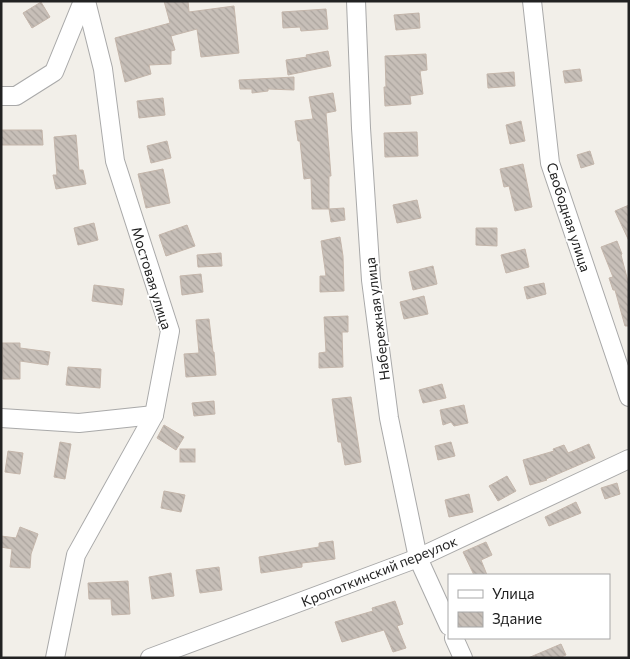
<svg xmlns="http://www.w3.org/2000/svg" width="630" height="659" viewBox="0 0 630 659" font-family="Commissioner,sans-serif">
<defs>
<pattern id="building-back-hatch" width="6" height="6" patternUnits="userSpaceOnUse" patternTransform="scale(1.25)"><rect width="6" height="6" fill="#c7bfb8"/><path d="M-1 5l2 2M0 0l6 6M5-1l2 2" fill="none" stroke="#aba49e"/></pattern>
</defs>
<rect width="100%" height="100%" fill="#f2efe9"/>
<g fill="url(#building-back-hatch)" stroke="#c4b6ab">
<path d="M164 1H188L189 12 234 6 239 53 201 57 197 29 171 36 175 50 171 51V64L149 65 151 74 125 82 115 38 170 23Z"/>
<path d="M41 2 50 17 32 28 23 13Z"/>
<path d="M326 9 328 29 301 31 300 27 283 28 282 12Z"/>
<path d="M419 13 420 28 396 30 394 15Z"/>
<path d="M328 51 331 66 288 75 286 60 307 57 306 55Z"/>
<path d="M426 54 427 70 420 71 423 94 410 96 411 104 385 106 384 87H386L385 56Z"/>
<path d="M580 69 582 81 565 83 563 71Z"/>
<path d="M514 72 515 86 488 88 487 74Z"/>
<path d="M294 77V90L268 89V91L252 93V89H240L239 80Z"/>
<path d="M333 93 336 111 326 113 331 176H329V209H312L311 178 304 179 300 141H298L295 121 313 119 309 97Z"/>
<path d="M163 98 165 115 139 118 137 101Z"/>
<path d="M521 121 525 141 510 144 506 125Z"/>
<path d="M1 130H42L43 145H1Z"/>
<path d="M417 132 418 156 385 157 384 133Z"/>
<path d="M76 135 79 170H83L86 184 56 189 53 175H57L54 137Z"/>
<path d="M167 141 171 158 151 163 147 146Z"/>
<path d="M590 151 594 164 581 168 577 155Z"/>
<path d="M523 164 532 207 515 211 509 186 504 187 500 169Z"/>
<path d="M163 169 170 203 146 208 138 174Z"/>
<path d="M417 200 421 218 397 223 393 205Z"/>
<path d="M629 205V241L615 211Z"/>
<path d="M344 208 345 220 331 222 329 209Z"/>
<path d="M94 223 98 240 78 245 74 228Z"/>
<path d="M187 225 195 246 166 256 159 235Z"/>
<path d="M476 228H497V246L476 245Z"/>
<path d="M340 237 343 256 344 291 320 292V276H326L321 241Z"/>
<path d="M617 241 622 254 621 255 629 285V326H625L615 290H613L609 278 613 277 601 247Z"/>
<path d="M525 249 529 267 506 273 501 255Z"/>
<path d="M221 253 222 266 198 267 197 255Z"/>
<path d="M433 266 437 284 413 290 409 272Z"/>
<path d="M201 274 203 292 182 295 180 276Z"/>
<path d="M544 283 546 294 527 299 524 287Z"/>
<path d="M94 285 124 289 122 305 92 301Z"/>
<path d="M424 296 428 314 404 319 400 302Z"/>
<path d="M348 316V332H342L343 367 319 368V353L326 352 324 317Z"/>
<path d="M209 319 213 352H214L216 375 186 377 184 354 199 353 196 320Z"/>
<path d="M2 343H20V348L50 352 48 365 20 361V379H3Z"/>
<path d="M68 367 101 369 100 388 66 385Z"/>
<path d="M442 384 446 398 423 403 419 390Z"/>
<path d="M351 397 361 462 345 465 341 442H338L332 399Z"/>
<path d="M214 401 215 414 194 416 192 403Z"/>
<path d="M464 405 468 423 454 426 451 422 443 425 440 410Z"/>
<path d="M164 425 184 437 176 450 157 438Z"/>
<path d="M60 442 71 444 65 479 54 477Z"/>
<path d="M451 442 455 456 438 460 435 446Z"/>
<path d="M589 444 595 458 546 479 547 480 530 485 523 460 554 451 553 449 564 445 568 453Z"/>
<rect x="180" y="449" width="15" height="13"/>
<path d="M8 451 23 453 20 474 5 472Z"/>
<path d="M507 476 516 491 498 501 489 486Z"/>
<path d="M617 483 620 494 605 499 601 488Z"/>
<path d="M164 491 185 495 181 512 161 508Z"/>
<path d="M469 494 473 512 449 517 445 500Z"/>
<path d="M576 502 581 513 549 526 545 517Z"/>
<path d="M20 527 38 534 31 554 30 568 10 567 12 549 1 547V536L16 538Z"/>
<path d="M333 541 335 559 302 563V567L261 573 259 557 319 547V543Z"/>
<path d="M486 542 492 555 481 560 487 575H474L463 552Z"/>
<path d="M219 567 222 590 200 593 196 570Z"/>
<path d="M171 573 174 596 152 599 149 577Z"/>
<path d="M128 581 130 614 112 615 111 599H89L88 583Z"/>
<path d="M395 601 403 624 397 626 406 648 393 652 384 630 342 642 335 622 373 611 372 608Z"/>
<path d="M561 644 566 655 559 658H528Z"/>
</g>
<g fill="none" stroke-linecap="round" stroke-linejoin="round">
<defs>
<g id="minor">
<path d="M356 1 361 128 371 280 389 418 418 558 449 626"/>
<path d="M532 1 550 163 629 397"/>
<path d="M1 96H16L54 72 83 1"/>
<path d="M1 418 79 423 154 415"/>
<path d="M454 638 463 658"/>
<path d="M55 658 76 555 154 415 170 331 115 161 103 69 86 1"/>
<path d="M150 658 418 558 629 459"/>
</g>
</defs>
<use href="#minor" stroke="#a9a9a9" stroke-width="20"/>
<use href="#minor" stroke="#fff" stroke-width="18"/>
</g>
<g text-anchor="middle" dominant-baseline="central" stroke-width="4" stroke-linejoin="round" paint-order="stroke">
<g font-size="14" fill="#222" stroke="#fff">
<text transform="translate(569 217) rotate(72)">Свободная улица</text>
<text transform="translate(152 278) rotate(73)">Мостовая улица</text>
<text transform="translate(377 319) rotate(-97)">Набережная улица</text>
<text transform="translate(379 571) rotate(-22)">Кропоткинский переулок</text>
</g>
</g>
<rect width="630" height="659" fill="none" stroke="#222222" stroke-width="5"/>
<rect x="448" y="574" width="162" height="65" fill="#ffffff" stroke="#a7a7a7"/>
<rect x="458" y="590" width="25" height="8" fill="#ffffff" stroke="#a7a7a7"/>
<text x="492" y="599" font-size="15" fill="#222222">Улица</text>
<rect x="458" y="612" width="25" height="15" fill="url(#building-back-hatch)" stroke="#a7a7a7"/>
<text x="492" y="624" font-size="15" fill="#222222">Здание</text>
</svg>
